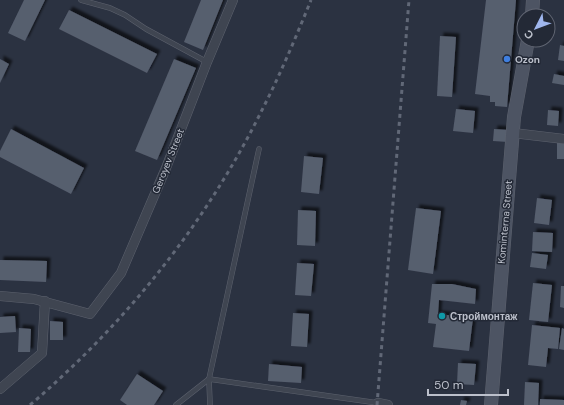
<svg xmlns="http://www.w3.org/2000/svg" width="564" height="405" viewBox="0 0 564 405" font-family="'DM Sans',sans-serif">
<defs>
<filter id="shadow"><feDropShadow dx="3.5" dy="-3.5" stdDeviation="1" flood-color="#0009"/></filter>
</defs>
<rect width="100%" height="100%" fill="#2b3241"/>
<g fill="#565e6e" filter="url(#shadow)">
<path d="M24 0H45L25 41 8 33Z"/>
<path d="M201 0H223L203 50 184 42Z"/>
<path d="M486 0H516L507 107 495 106V102H490V96L475 94Z"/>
<path d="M69 10 157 54 147 73 59 29Z"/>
<path d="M440 36 456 37 452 97 437 96Z"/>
<path d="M560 45 564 46V61L558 60Z"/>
<path d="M0 59 9 64 0 83Z"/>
<path d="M174 59 196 68 157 160 135 151Z"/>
<path d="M554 74 564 76V85L552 83Z"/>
<path d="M456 109 475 111 473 133 453 131Z"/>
<path d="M548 110 559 111 558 126 547 125Z"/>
<path d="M11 129 84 168 71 194 0 157V151Z"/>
<path d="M494 129 509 130 508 142 493 141Z"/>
<rect x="557" y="143" width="7" height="16"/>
<path d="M304 156 323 158 319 194 301 192Z"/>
<path d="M537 198 552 200 549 225 534 223Z"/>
<path d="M416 208 441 211 433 274 408 270Z"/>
<path d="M298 210 316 211 315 246 297 245Z"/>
<path d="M533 232 553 233 552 252 532 251Z"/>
<path d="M532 253 548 255 546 269 530 267Z"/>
<path d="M0 260 47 261 46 282 0 280Z"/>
<path d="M297 263 314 264 311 296 295 295Z"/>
<path d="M533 283 552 285 548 322 529 320Z"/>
<path d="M432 284H452L476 289 475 304 439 300 438 314 473 318 469 351 433 347 436 324 428 323Z"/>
<path d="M561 286H564V308L560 307Z"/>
<path d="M293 313 309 314 307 347 291 346Z"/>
<path d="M15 316 16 332 0 333V317Z"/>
<path d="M50 321 63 322V340H50Z"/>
<path d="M532 325 560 328 558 349 548 348 546 367 528 365Z"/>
<path d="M19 328 31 329 30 352H18Z"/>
<path d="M562 328 564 329V350L559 349Z"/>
<path d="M458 363 476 364 474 385 457 384Z"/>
<path d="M269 364 302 367 301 383 268 381Z"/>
<path d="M137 374 163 391 154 405H127L120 400Z"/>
<path d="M525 382 539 383 538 405H524Z"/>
<path d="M540 399 564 400V405H540Z"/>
<path d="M461 400 467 401 466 405H460Z"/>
</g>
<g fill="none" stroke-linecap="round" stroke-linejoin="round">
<defs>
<g id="lane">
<path d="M81 0 110 8 125 15 146 29 207 62"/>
<path d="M176 405 209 379 259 149"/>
<path d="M210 405 209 379 378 403"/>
</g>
<g id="street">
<path d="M513 133 564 139"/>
<path d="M0 296 34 299 90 314 121 273 166 168 207 62 233 0"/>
<path d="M0 389 42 353 45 301"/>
<path d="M378 403 388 405"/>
</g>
<g id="secondary">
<path d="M532 16 533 0"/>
<path d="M491 405 514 117 528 40"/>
</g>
</defs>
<use href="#lane" stroke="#5d626e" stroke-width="5.5"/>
<use href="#street" stroke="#5d626e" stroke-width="10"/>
<use href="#secondary" stroke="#5d626e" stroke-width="14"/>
<use href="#lane" stroke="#3f4551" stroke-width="4.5"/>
<use href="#street" stroke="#3f4551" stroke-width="9"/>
<use href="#secondary" stroke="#4d5463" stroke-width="13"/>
<g stroke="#616877" stroke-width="3" stroke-dasharray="4 4" stroke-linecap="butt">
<path d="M30 405C126 323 206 223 262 110 280 75 296 37 311 0"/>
<path d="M377 405 409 0"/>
</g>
</g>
<circle fill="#3f7fe0" stroke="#232936" stroke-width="1.5" cx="507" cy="59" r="4"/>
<circle fill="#0f9aa8" stroke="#232936" stroke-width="1.5" cx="442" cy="316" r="4"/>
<g text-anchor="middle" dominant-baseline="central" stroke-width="3" stroke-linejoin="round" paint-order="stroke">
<g font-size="10" font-weight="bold" fill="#bcc0cb" stroke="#232936" text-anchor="start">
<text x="515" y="59">Ozon</text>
<text x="450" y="316">Строймонтаж</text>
</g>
<g font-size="10" fill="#bcc0cb" stroke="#232936">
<text transform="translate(168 161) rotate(-68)">Geroyev Street</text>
<text transform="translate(505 222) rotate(-85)">Kominterna Street</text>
</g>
</g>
<g transform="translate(536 28) rotate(228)"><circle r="19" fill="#232936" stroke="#606572"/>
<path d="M0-3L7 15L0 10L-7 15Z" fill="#9fb6ed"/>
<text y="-6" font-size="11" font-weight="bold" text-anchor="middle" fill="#bcc0cb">С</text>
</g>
<path d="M428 389v6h80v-6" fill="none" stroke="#bcc0cb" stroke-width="2"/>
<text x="434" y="389" font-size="12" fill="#bcc0cb" stroke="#232936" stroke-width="3" paint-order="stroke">50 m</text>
</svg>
